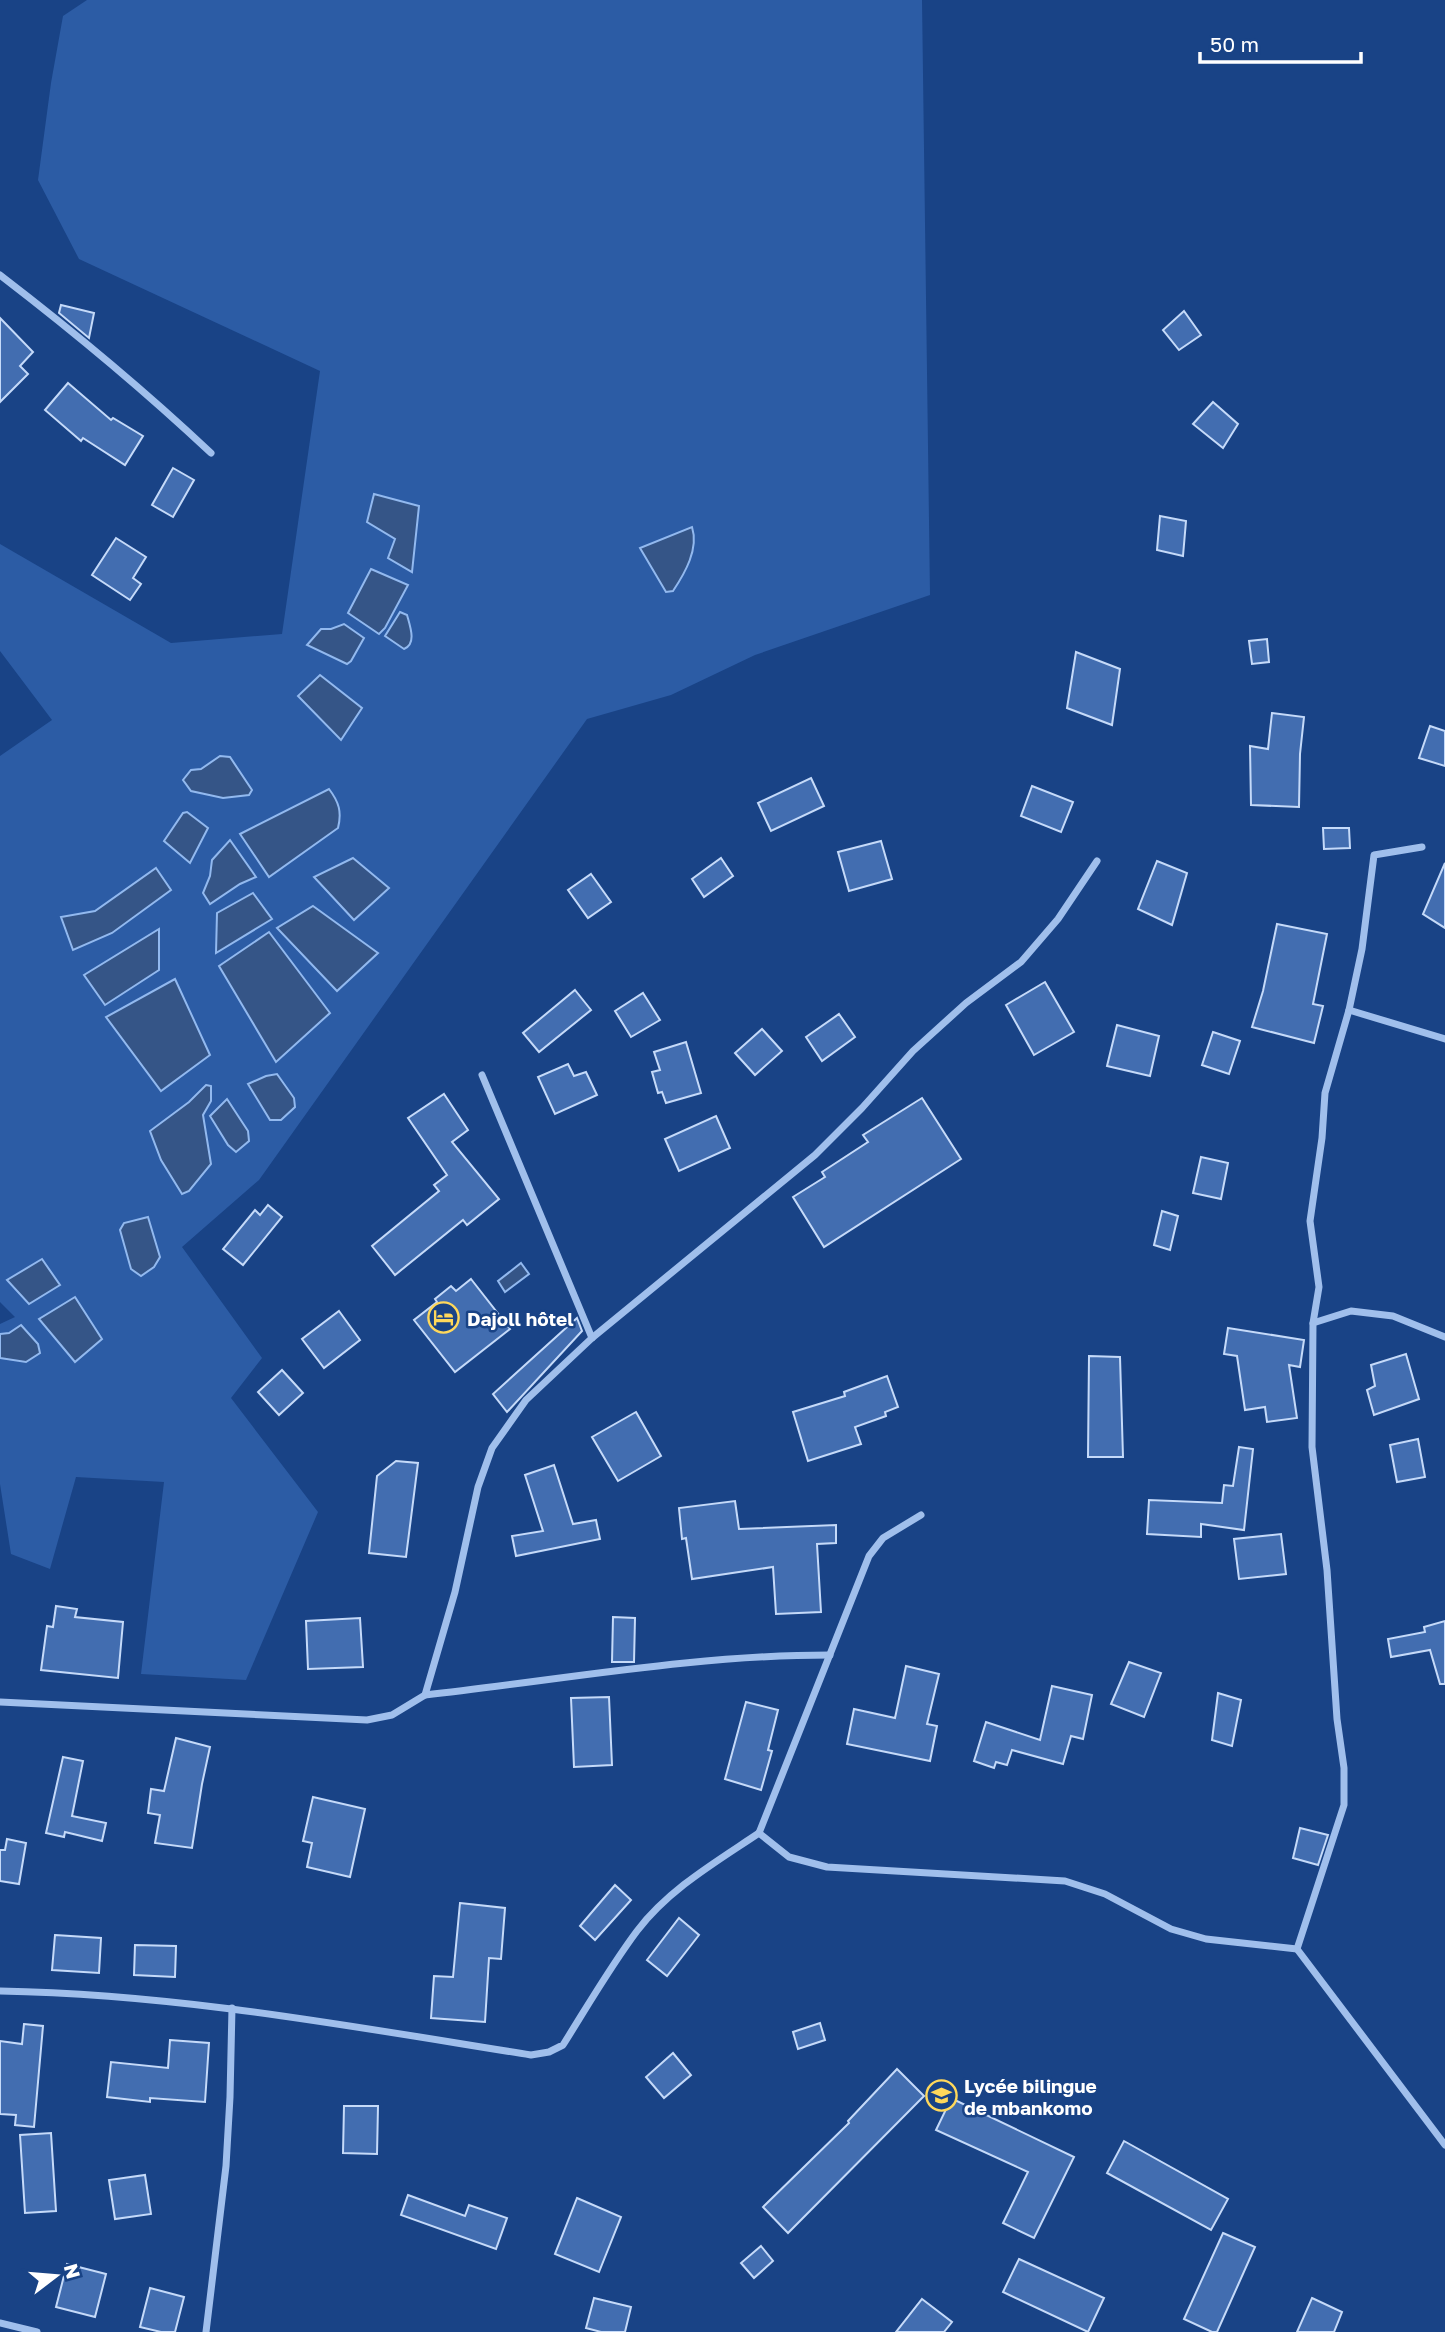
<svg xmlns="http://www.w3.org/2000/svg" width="1445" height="2332" viewBox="0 0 1445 2332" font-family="'Golos Text',sans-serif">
<rect width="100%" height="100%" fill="#194386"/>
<path fill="#2c5ca5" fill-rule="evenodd" d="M87 0H922L930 595 755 655 671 695 587 719 259 1180 182 1247 262 1358 231 1398 318 1512 246 1680 141 1674 164 1482 76 1477 50 1569 11 1554 0 1484V1358L26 1362 9 1333 0 1334V1324L15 1317 0 1302V756L52 720 0 651V544L171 643 282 634 320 371 79 259 38 180 51 83 63 16ZM371 570 407 585 385 628 379 634ZM220 756 229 757 252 790 223 798 191 791V770L200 769ZM157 868 73 950 72 949 62 917 95 912ZM210 876 240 884 211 903 203 893ZM206 1085 211 1101 203 1114 211 1164 182 1193 161 1160 189 1102Z"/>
<g fill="#355587" stroke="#92b9ef" stroke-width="2">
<path d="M374 494 419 506 412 572 388 558 395 539 367 522Z"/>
<path d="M692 527C699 549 685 573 673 591L666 592 640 548Z"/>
<path d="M371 569 408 585 385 628 379 634 348 613Z"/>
<path d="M400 612 407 615C410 626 417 644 404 649L385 636Z"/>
<path d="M344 624 364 638 351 661 347 664 307 645 321 629H331Z"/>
<path d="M320 675 362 708 341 740 298 696Z"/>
<path d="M220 756 230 757 252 790 249 795 223 798 191 791 183 780 191 770 201 769Z"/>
<path d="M329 789C339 802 342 812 338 828L269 877 240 834Z"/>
<path d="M187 812 208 828 190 863 164 841 183 813Z"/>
<path d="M230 840 256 877 240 884 210 904 203 893 210 876 212 860Z"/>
<path d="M353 858 389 888 354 920 314 877Z"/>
<path d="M156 868 171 890 112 933 73 950 61 917 95 911Z"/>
<path d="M253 893 272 919 216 953 217 913Z"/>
<path d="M313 906 378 953 337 991 277 928Z"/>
<path d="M159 929V970L105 1005 84 975Z"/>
<path d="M269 932 330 1013 276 1062 219 966Z"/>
<path d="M175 979 210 1055 161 1091 106 1017Z"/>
<path d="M277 1074 294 1098 295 1107 281 1120H270L248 1084 266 1076Z"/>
<path d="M206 1085 211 1086V1101L203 1115 211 1164 189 1191 182 1194 161 1160 150 1131 189 1102Z"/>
<path d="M227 1099 248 1131 249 1141 236 1152 228 1145 210 1116Z"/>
<path d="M148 1217 160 1257 154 1267 141 1276 131 1269 120 1230 124 1223Z"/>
<path d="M42 1259 60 1285 29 1304 7 1280Z"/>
<path d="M521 1263 529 1274 505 1292 498 1281Z"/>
<path d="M75 1297 102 1339 75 1362 39 1319Z"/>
<path d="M21 1325 38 1344 40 1353 26 1362 0 1358V1334L9 1333Z"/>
</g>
<g fill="#426db0" stroke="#c5daf9" stroke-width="2">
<path d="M61 305 94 313 89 338 59 313Z"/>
<path d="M1184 311 1201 335 1179 350 1163 330Z"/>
<path d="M0 318 33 352 20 366 28 374 0 402Z"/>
<path d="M68 383 111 420 113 418 143 436 125 465 83 438 81 441 45 410Z"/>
<path d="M1213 402 1238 424 1223 448 1193 424Z"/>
<path d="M173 468 194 480 173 517 152 505Z"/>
<path d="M1160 516 1186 521 1183 556 1157 550Z"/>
<path d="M116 538 146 557 133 578 141 584 130 600 92 575Z"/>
<path d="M1267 639 1269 662 1252 664 1249 641Z"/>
<path d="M1076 652 1120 669 1112 725 1067 708Z"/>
<path d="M1272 713 1304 717 1300 754 1299 807 1251 805 1250 746 1268 749Z"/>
<path d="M1430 726 1445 731V766L1419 758Z"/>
<path d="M811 778 824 806 771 831 758 803Z"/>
<path d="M1032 786 1073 802 1061 832 1021 816Z"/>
<path d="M1323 828H1349L1350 848 1324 849Z"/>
<path d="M881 841 892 879 849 891 838 852Z"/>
<path d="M721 858 733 876 704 897 692 879Z"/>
<path d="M1157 861 1187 873 1172 925 1138 909Z"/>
<path d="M1445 863V928L1423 914Z"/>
<path d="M591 874 611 902 588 918 568 890Z"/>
<path d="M1277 924 1327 934 1313 1004 1323 1006 1314 1043 1252 1027 1263 991Z"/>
<path d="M1045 982 1074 1032 1034 1055 1006 1005Z"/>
<path d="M575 990 591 1010 539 1052 523 1033Z"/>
<path d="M643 993 660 1020 631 1037 615 1011Z"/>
<path d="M839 1014 855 1037 822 1061 806 1037Z"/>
<path d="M1117 1025 1159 1036 1150 1076 1107 1066Z"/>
<path d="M762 1029 782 1051 755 1075 735 1053Z"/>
<path d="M1213 1032 1240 1041 1229 1074 1202 1065Z"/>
<path d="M686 1042 701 1093 666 1103 662 1092 658 1093 652 1072 660 1070 654 1052Z"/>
<path d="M568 1064 574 1076 586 1072 597 1095 555 1114 538 1077Z"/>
<path d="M444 1094 468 1130 452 1142 499 1199 467 1225 463 1220 395 1275 372 1246 439 1191 434 1185 447 1175 408 1118Z"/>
<path d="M922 1098 961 1159 824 1247 793 1197 825 1177 822 1172 868 1142 863 1135Z"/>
<path d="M716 1116 730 1148 679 1171 665 1139Z"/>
<path d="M1201 1157 1228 1163 1221 1199 1193 1193Z"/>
<path d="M268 1205 282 1217 243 1265 223 1249 255 1210 260 1215Z"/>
<path d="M1162 1211 1178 1216 1170 1250 1154 1245Z"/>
<path d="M471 1279 510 1329 455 1372 414 1320 437 1302 435 1299 451 1286 456 1291Z"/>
<path d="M339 1311 360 1340 324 1368 302 1339Z"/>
<path d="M577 1318 582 1331 507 1412 493 1394Z"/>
<path d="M1228 1328 1304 1340 1300 1367 1289 1365 1297 1418 1267 1422 1265 1407 1245 1410 1237 1356 1224 1354Z"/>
<path d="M1406 1354 1419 1399 1374 1415 1367 1390 1375 1386 1371 1365Z"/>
<path d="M1089 1356 1120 1357 1123 1457H1088Z"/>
<path d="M282 1370 303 1393 279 1415 258 1392Z"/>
<path d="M887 1376 898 1407 885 1412 886 1416 855 1427 861 1444 808 1461 793 1412 845 1396 844 1392Z"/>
<path d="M636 1412 661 1456 618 1481 592 1437Z"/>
<path d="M1418 1439 1425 1477 1397 1482 1390 1445Z"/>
<path d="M1239 1447 1253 1449 1244 1530 1201 1524V1537L1147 1534 1149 1500 1222 1503 1224 1485 1233 1486Z"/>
<path d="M396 1461 418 1463 406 1557 369 1553 377 1476Z"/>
<path d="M554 1465 573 1524 596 1520 600 1539 516 1556 512 1536 543 1531 525 1475Z"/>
<path d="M735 1501 739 1529 836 1525V1543L817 1544 821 1612 776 1614 773 1567 692 1579 686 1538 682 1539 679 1508Z"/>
<path d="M1281 1534 1286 1574 1239 1579 1234 1539Z"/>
<path d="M56 1606 77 1609 75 1617 123 1622 118 1678 41 1670 47 1626 53 1627Z"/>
<path d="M613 1617 635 1618 634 1662H612Z"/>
<path d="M360 1618 363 1667 308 1669 306 1621Z"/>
<path d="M1445 1621V1684H1440L1430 1650 1391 1657 1388 1639 1425 1632 1424 1627Z"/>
<path d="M1129 1662 1161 1673 1144 1717 1111 1704Z"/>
<path d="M906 1666 939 1674 927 1724 937 1726 930 1761 847 1744 854 1709 895 1718Z"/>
<path d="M1052 1686 1092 1695 1083 1739 1071 1736 1063 1764 1012 1750 1007 1765 996 1762 994 1768 974 1761 986 1722 1040 1740Z"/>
<path d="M1218 1693 1241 1700 1232 1746 1212 1740Z"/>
<path d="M609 1697 612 1765 574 1767 571 1698Z"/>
<path d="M746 1702 778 1710 768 1750 772 1751 761 1790 725 1779Z"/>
<path d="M176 1738 210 1747 202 1784 192 1848 155 1843 160 1815 148 1813 151 1789 164 1791Z"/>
<path d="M63 1757 83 1761 72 1816 106 1823 102 1841 65 1832 64 1837 46 1833Z"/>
<path d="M313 1797 365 1809 350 1877 307 1867 312 1843 303 1841Z"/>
<path d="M1300 1828 1328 1835 1318 1865 1293 1858Z"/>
<path d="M7 1839 26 1843 19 1884 0 1881V1850H5Z"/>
<path d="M615 1885 631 1900 595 1940 580 1926Z"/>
<path d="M460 1903 505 1908 501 1959 489 1958 485 2022 431 2018 434 1976 453 1977Z"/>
<path d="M679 1918 699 1935 667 1976 647 1960Z"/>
<path d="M55 1935 101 1938 99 1973 52 1970Z"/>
<path d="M135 1945 176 1946 175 1977 134 1975Z"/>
<path d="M820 2023 825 2040 798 2049 793 2032Z"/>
<path d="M24 2024 43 2026 34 2127 15 2125 16 2115 0 2114V2041L22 2044Z"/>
<path d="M170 2040 209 2043 205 2102 150 2098V2102L107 2097 111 2062 168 2068Z"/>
<path d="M673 2053 691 2075 664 2098 646 2077Z"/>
<path d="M897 2069 924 2096 788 2233 763 2207 849 2123 848 2121Z"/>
<path d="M950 2101H957L1074 2157 1034 2238 1003 2223 1028 2172 936 2130Z"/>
<path d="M344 2106H378L377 2154 343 2153Z"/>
<path d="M51 2133 56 2211 25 2213 20 2135Z"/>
<path d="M1124 2141 1228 2199 1211 2230 1107 2173Z"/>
<path d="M145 2175 151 2214 115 2219 109 2180Z"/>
<path d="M408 2195 465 2216 469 2205 507 2218 496 2249 401 2215Z"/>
<path d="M577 2198 621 2217 599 2272 555 2254Z"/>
<path d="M1223 2233 1255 2247 1217 2332H1212L1184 2319Z"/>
<path d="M761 2246 773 2261 754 2278 741 2263Z"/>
<path d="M1019 2259 1104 2298 1088 2332 1003 2292Z"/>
<path d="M67 2264 106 2274 95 2317 56 2307Z"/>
<path d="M150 2288 184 2297 175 2332H161L140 2327Z"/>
<path d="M594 2298 631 2307 625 2332H601L586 2328Z"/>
<path d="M1312 2298 1342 2312 1334 2332H1297Z"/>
<path d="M922 2299 952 2322 944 2332H896Z"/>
</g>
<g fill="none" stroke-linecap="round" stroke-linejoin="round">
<g stroke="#a0bfec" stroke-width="7">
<path d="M0 275C73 331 144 390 211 453"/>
<path d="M1349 1010 1445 1039"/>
<path d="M482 1075 592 1338"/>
<path d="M1313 1323 1319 1287 1310 1221 1322 1138 1325 1093 1349 1010 1362 949 1374 855 1422 847"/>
<path d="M1445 1337 1393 1316 1351 1311 1313 1323 1312 1447 1327 1570 1337 1719 1344 1768V1805L1297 1949 1445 2145"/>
<path d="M921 1515 883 1538 869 1556 759 1833 789 1857 827 1867 1065 1881 1105 1894 1171 1929 1206 1939 1297 1949"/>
<path d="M425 1695 455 1592 478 1487 492 1448 526 1400 592 1338 815 1155 862 1108 913 1051 966 1003 1021 962 1058 919 1097 861"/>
<path d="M0 1702 367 1720 392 1715 425 1695C560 1680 694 1655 830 1655"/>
<path d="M0 1991C179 1994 355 2027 531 2055L549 2052 563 2045C587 2007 610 1967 637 1931 669 1889 716 1862 759 1833"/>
<path d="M0 2323 37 2332"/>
<path d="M206 2332 226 2166 230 2097 232 2008"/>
</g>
</g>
<defs>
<symbol id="hotel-ring" viewBox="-11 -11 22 22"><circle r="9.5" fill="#194386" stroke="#ffd85b" stroke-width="1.5"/><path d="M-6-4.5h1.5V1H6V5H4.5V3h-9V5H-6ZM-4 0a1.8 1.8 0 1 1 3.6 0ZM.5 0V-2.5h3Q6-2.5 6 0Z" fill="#ffd85b"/></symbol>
<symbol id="school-ring" viewBox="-11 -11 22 22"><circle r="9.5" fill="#194386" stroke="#ffd85b" stroke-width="1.5"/><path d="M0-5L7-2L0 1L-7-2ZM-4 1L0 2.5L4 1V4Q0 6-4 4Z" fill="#ffd85b"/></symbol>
</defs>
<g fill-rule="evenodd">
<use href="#hotel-ring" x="426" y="1300" width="35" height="35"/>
<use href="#school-ring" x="924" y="2078" width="35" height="35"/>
</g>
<g text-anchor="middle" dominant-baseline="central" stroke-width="5" stroke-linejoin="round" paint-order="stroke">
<g font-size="19" font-weight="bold" fill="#fff" stroke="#194386" text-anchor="start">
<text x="467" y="1318">Dajoll hôtel</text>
<text x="964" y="2085">Lycée bilingue<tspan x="964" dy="22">de mbankomo</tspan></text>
</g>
</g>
<g transform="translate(56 2276) rotate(74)" stroke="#194386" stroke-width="5" paint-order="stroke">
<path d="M0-5L12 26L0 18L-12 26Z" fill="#ffffff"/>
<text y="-10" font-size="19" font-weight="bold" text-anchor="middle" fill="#ffffff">N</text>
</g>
<path d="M1200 52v10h161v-10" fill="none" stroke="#ffffff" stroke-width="3.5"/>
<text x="1210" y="52" font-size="21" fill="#ffffff" stroke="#194386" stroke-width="5" paint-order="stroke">50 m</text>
</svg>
